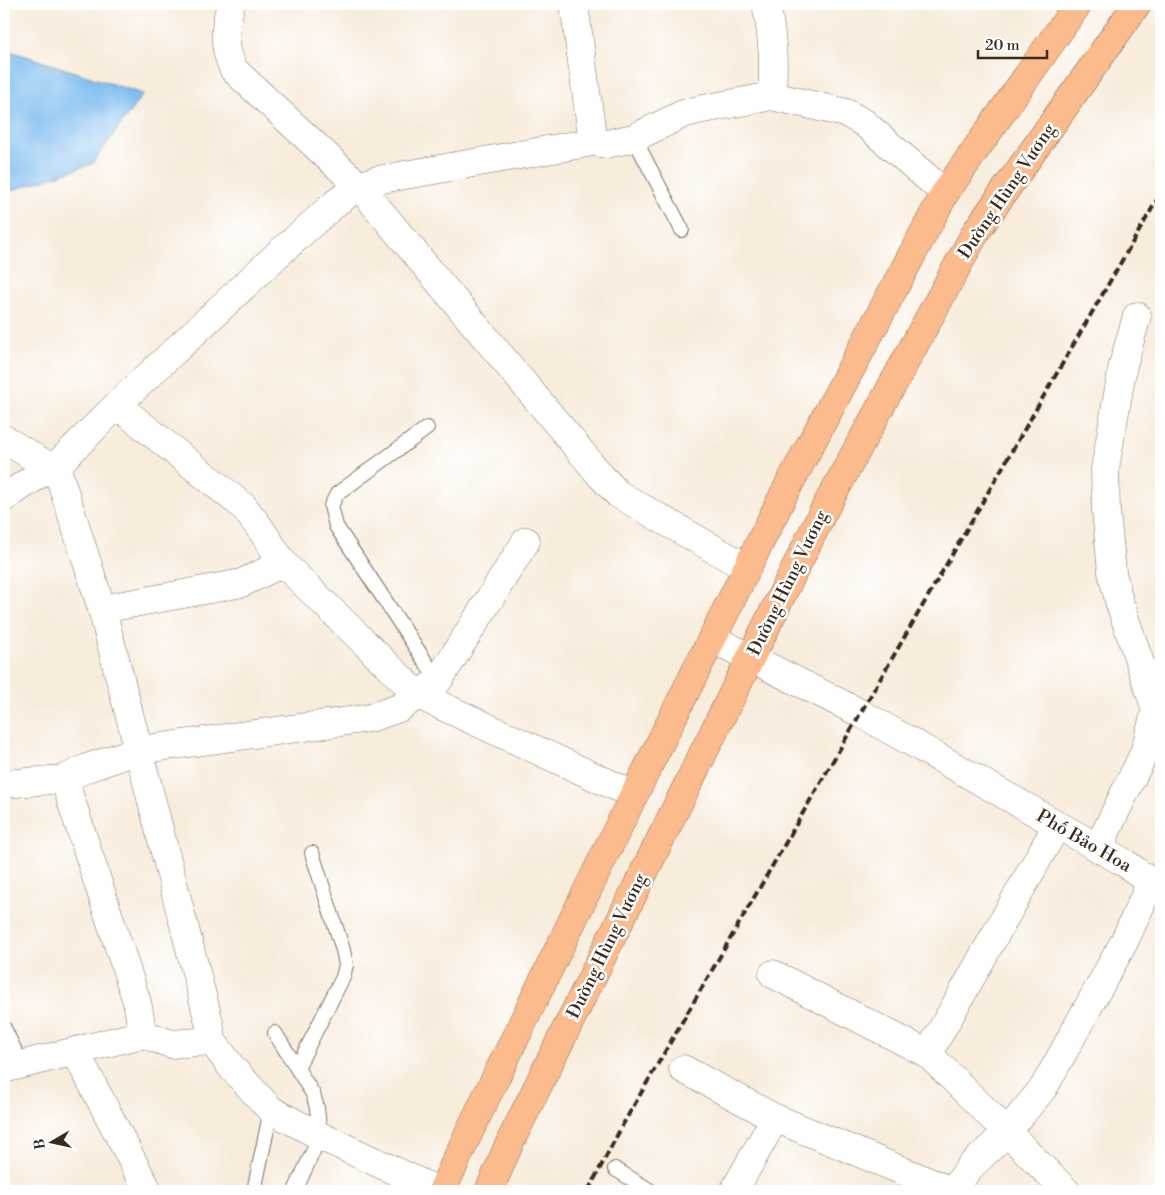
<svg xmlns="http://www.w3.org/2000/svg" width="1165" height="1195" viewBox="0 0 1165 1195" font-family="'Libre Bodoni',serif">
<rect width="100%" height="100%" fill="#fff"/>
<filter id="ink" filterUnits="userSpaceOnUse"><feTurbulence type="fractalNoise" baseFrequency=".02" numOctaves="2"/><feDisplacementMap in="SourceGraphic" scale="10" xChannelSelector="R" yChannelSelector="G"/><feConvolveMatrix kernelMatrix="1 2 1 2 8 2 1 2 1" color-interpolation-filters="sRGB"/></filter>
<filter id="wash" filterUnits="userSpaceOnUse"><feTurbulence type="fractalNoise" baseFrequency=".0096" numOctaves="4" result="noise"/><feDisplacementMap in="SourceGraphic" scale="20" xChannelSelector="R" yChannelSelector="G"/><feGaussianBlur stdDeviation="1.12" result="paint"/><feColorMatrix in="noise" values="0 0 0 0 0 0 0 0 0 0 0 0 0 0 0 0 0 1.4 0 .05"/><feComposite in="paint" operator="in"/></filter>
<g filter="url(#wash)">
<rect width="100%" height="100%" fill="#f8ecdb"/>
<path fill="#7abbef" stroke="#5a7286" d="M4 49 143 94 92 164 4 193Z"/>
</g>
<g filter="url(#ink)">
<g fill="none" stroke-linecap="round" stroke-linejoin="round">
<defs>
<g id="lane">
<path d="M634 138 682 230"/>
<path d="M427 428 337 494 331 506 336 526 438 681"/>
<path d="M4 1028 22 1066"/>
<path d="M275 1033 313 1094 317 1108 320 1136 295 1191"/>
<path d="M297 1068 343 977 346 965 343 950 312 853"/>
<path d="M615 1169 651 1191"/>
<path d="M254 1191 271 1110"/>
</g>
<g id="street">
<path d="M574 4 593 142"/>
<path d="M766 4C773 38 774 61 772 96"/>
<path d="M230 7C224 32 223 47 234 70L359 186 601 476 618 494 747 568"/>
<path d="M117 405 244 507 262 531 283 563 418 695 634 795"/>
<path d="M4 439 53 469 60 478 102 609 209 1022 212 1041 233 1069 271 1110 320 1136 438 1191"/>
<path d="M4 498 41 473 53 469 117 405 277 255 337 202 359 186 377 180 593 142 606 144 634 138 683 114 698 110 772 96 846 113 864 123 945 193"/>
<path d="M102 609 242 583 283 563"/>
<path d="M713 639 860 713 1125 863 1151 882 1124 942 1044 1087 1007 1132 1066 1191"/>
<path d="M64 779 137 1002 143 1034"/>
<path d="M4 784 64 779 87 768 139 750 370 718 399 708 438 681 526 541"/>
<path d="M1098 848 1144 753 1156 710 1119 601 1112 572 1106 511 1105 469 1123 365 1137 316"/>
<path d="M773 974 928 1054 1007 1132 969 1168 953 1191"/>
<path d="M75 1051 148 1191"/>
<path d="M928 1054 1057 825"/>
<path d="M4 1069 143 1034 171 1044 212 1041"/>
<path d="M683 1069 775 1118 951 1191"/>
<path d="M734 1191 775 1118"/>
</g>
<g id="primary">
<path d="M442 1191 471 1128 634 795 785 492 945 193 1078 4"/>
<path d="M489 1191 510 1142 823 512 977 230 1137 4"/>
</g>
</defs>
<use href="#lane" stroke="#7d6e60" stroke-width="16"/>
<use href="#street" stroke="#7d6e60" stroke-width="29"/>
<use href="#primary" stroke="#7d6e60" stroke-width="29"/>
<use href="#lane" stroke="#fff" stroke-width="14"/>
<use href="#street" stroke="#fff" stroke-width="28"/>
<use href="#primary" stroke="#fbbb8c" stroke-width="28"/>
<path stroke="#3b2a1e" stroke-width="4" stroke-dasharray="8 4" stroke-linecap="butt" d="M588 1191 622 1126 1161 193"/>
</g>
</g>
<g text-anchor="middle" dominant-baseline="central" stroke-width="5" stroke-linejoin="round" paint-order="stroke">
<g font-size="18" fill="#3b2a1e" stroke="#fff">
<text transform="translate(1007 191) rotate(-56)">Đường Hùng Vương</text>
<text transform="translate(788 583) rotate(-64)">Đường Hùng Vương</text>
<text transform="translate(1084 841) rotate(30)">Phố Bảo Hoa</text>
<text transform="translate(607 946) rotate(-64)">Đường Hùng Vương</text>
</g>
</g>
<rect width="1165" height="1195" fill="none" stroke="#fff" stroke-width="20"/>
<g transform="translate(52 1142) rotate(261)" stroke="#ffffff" stroke-width="4" paint-order="stroke">
<path d="M0-4L9 19L0 12L-9 19Z" fill="#3b2a1e"/>
<text y="-8" font-size="14" font-weight="bold" text-anchor="middle" fill="#3b2a1e">B</text>
</g>
<path d="M978 50v8h69v-8" fill="none" stroke="#3b2a1e" stroke-width="2.5"/>
<text x="985" y="50" font-size="15" fill="#3b2a1e" stroke="#ffffff" stroke-width="4" paint-order="stroke">20 m</text>
</svg>
